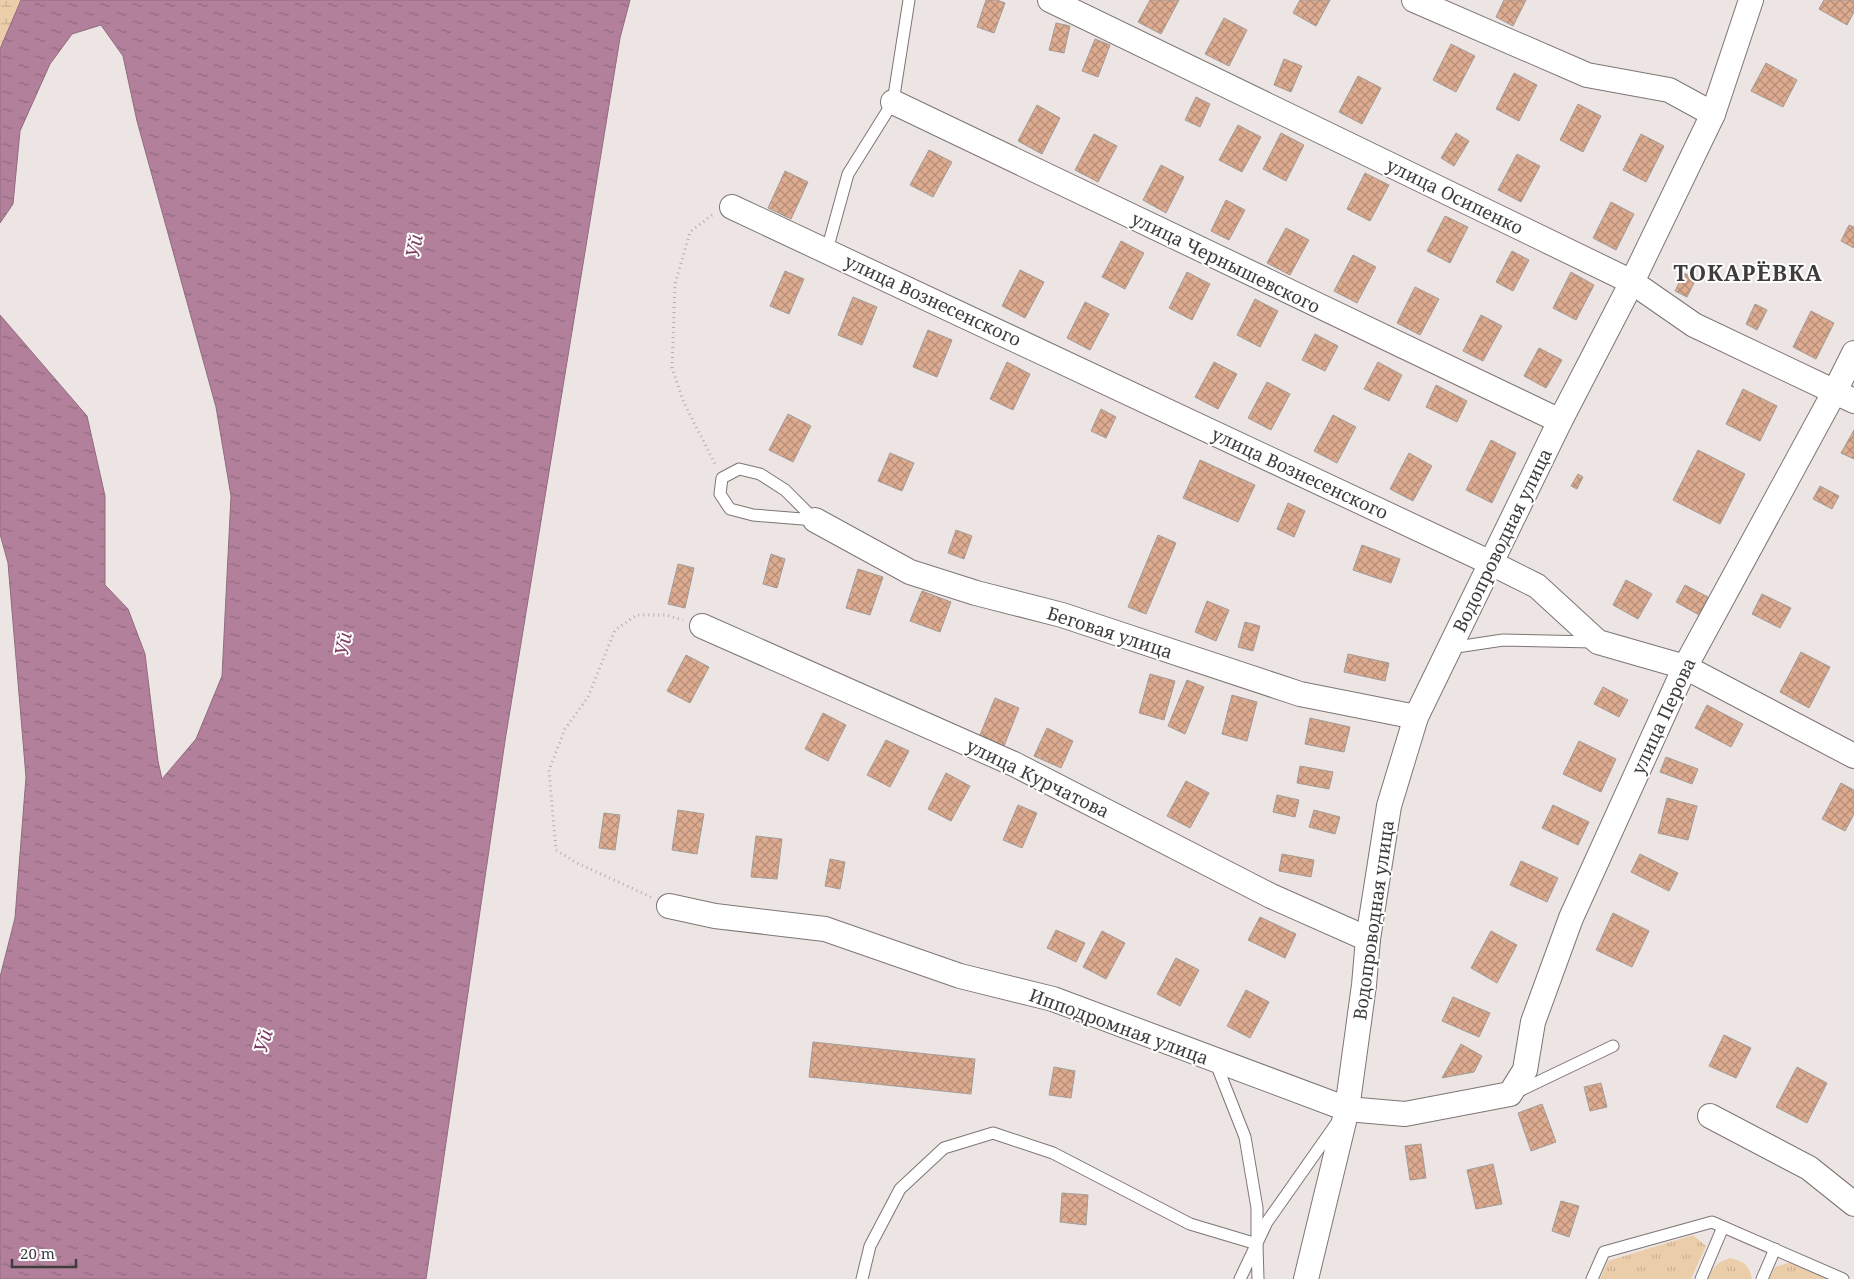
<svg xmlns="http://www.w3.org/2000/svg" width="1854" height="1279" viewBox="0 0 1854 1279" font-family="'Noto Serif',serif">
<defs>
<pattern id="grass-tufts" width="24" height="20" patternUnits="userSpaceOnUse" patternTransform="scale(1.25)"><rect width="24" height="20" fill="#eccda9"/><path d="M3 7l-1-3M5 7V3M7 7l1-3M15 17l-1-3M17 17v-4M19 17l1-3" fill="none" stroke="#cbb192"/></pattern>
<pattern id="wetland-marsh" width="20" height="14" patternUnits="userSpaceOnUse" patternTransform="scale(1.25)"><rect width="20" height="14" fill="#eccda9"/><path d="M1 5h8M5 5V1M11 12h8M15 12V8" fill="none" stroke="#cbb192"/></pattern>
<pattern id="water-ripples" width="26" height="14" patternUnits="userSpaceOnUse" patternTransform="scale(1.25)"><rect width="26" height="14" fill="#b2809a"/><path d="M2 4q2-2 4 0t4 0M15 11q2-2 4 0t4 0" fill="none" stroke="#926a7f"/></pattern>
<pattern id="building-cross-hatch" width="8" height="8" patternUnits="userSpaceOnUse" patternTransform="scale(1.25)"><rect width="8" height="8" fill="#ddab90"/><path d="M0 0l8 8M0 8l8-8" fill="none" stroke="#b58c77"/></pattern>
</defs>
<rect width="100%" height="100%" fill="#ede5e3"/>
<g fill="url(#grass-tufts)">
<path d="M1693 1235 1706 1246 1691 1279H1600L1608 1261Z"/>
<path d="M1731 1258C1746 1263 1748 1264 1752 1279H1708C1713 1267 1718 1261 1731 1258Z"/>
<path d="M1791 1262 1831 1279H1769L1775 1267Z"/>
</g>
<path fill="url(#wetland-marsh)" d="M0 0H21L0 49Z"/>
<path fill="url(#water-ripples)" stroke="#906c7e" d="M21 0H630L620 38 505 741 426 1279H0V977L15 918 26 777 8 563 0 534V315L87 416 105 496V585L128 609 145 654 158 761 162 779 196 739 222 676 231 496 216 407 137 121 123 56 101 25 72 34 50 64 20 131 13 204 0 223V49Z"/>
<g fill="url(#building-cross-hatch)" stroke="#a29c98">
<path d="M986 0H997L1005 3 994 33 977 27Z"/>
<path d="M1150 0H1179L1161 34 1138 22Z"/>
<path d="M1300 0H1330L1316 26 1293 13Z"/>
<path d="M1504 0H1526L1513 26 1496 17Z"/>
<path d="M1824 0H1854V12L1847 25 1819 9Z"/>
<path d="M1224 18 1247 30 1229 66 1205 54Z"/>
<path d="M1056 23 1070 26 1064 53 1049 50Z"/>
<path d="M1095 39 1110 45 1098 77 1082 71Z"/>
<path d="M1451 44 1475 56 1456 92 1433 80Z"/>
<path d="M1284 59 1302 66 1291 92 1274 85Z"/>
<path d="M1766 63 1797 80 1783 107 1751 91Z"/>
<path d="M1514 73 1537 85 1519 121 1496 109Z"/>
<path d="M1358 76 1381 88 1362 124 1339 112Z"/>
<path d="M1196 97 1210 104 1200 127 1185 120Z"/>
<path d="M1578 104 1601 116 1583 152 1560 140Z"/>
<path d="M1037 105 1060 118 1042 154 1018 141Z"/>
<path d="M1238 125 1261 137 1242 172 1219 160Z"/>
<path d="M1281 133 1304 145 1286 181 1263 169Z"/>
<path d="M1456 133 1469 141 1454 166 1441 158Z"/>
<path d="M1094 134 1117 146 1098 182 1075 170Z"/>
<path d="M1641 134 1664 146 1646 182 1623 170Z"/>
<path d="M929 150 952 162 933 197 910 185Z"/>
<path d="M1517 154 1540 166 1521 202 1498 190Z"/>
<path d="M1161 165 1184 177 1166 213 1143 200Z"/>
<path d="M785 171 808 182 791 219 768 208Z"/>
<path d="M1365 173 1389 185 1370 221 1347 209Z"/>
<path d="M1226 200 1245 210 1229 240 1211 231Z"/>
<path d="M1611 202 1634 214 1616 250 1593 238Z"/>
<path d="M1445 216 1468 227 1450 263 1427 251Z"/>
<path d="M1849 225 1854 227V248L1841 241Z"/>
<path d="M1286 228 1309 240 1290 275 1267 263Z"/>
<path d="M1121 241 1144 253 1125 289 1102 277Z"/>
<path d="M1512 251 1529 260 1513 291 1496 282Z"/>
<path d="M1353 255 1376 267 1357 303 1334 291Z"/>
<path d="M1020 270 1044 282 1025 318 1002 306Z"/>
<path d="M785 271 804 279 789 314 770 306Z"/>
<path d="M1187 272 1210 284 1192 320 1169 308Z"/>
<path d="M1571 272 1594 285 1576 320 1553 308Z"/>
<path d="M1684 273 1696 279 1687 297 1675 291Z"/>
<path d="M1415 287 1439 299 1420 335 1397 323Z"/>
<path d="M853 297 877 307 862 345 838 335Z"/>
<path d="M1255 299 1278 311 1260 347 1237 335Z"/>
<path d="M1085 302 1109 314 1090 350 1067 338Z"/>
<path d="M1755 304 1767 310 1757 330 1746 324Z"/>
<path d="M1811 311 1834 323 1816 359 1793 347Z"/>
<path d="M1481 315 1502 326 1483 361 1463 351Z"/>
<path d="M928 330 952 340 937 377 913 367Z"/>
<path d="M1315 334 1338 346 1325 371 1302 360Z"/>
<path d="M1539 348 1562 360 1546 388 1524 376Z"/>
<path d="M1007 362 1030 374 1013 410 990 399Z"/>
<path d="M1214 362 1237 374 1218 409 1195 397Z"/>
<path d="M1378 362 1402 375 1389 401 1364 389Z"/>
<path d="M1267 382 1290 394 1271 430 1248 418Z"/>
<path d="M1436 385 1467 401 1457 422 1426 407Z"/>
<path d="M1743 389 1777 406 1760 441 1726 424Z"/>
<path d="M1101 409 1116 417 1106 438 1091 431Z"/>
<path d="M788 414 811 426 793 462 769 450Z"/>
<path d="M1333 415 1356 427 1337 463 1314 451Z"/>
<path d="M1854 430V459L1841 453Z"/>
<path d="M1491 440 1516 453 1492 503 1466 490Z"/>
<path d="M1698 450 1745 474 1720 524 1673 500Z"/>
<path d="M890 453 914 463 902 491 878 481Z"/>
<path d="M1409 453 1432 466 1413 501 1390 489Z"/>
<path d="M1200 460 1255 485 1238 522 1183 498Z"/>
<path d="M1578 474 1583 477 1577 489 1571 486Z"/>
<path d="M1820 486 1839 496 1832 509 1813 499Z"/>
<path d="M1288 503 1305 511 1294 537 1277 529Z"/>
<path d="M956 530 972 536 964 559 948 553Z"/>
<path d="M1158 535 1176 543 1146 614 1128 607Z"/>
<path d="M1362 545 1400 559 1391 583 1353 570Z"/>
<path d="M771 554 785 559 777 588 763 584Z"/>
<path d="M678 564 694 568 685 608 668 604Z"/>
<path d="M858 569 883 577 870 615 846 608Z"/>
<path d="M1626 580 1652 594 1638 619 1613 605Z"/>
<path d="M1685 585 1708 597 1699 615 1676 602Z"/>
<path d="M922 591 951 602 940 632 910 621Z"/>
<path d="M1762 594 1791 608 1780 628 1752 614Z"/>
<path d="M1207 601 1229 610 1216 641 1195 632Z"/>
<path d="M1245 622 1260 626 1253 651 1238 647Z"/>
<path d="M1801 652 1830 667 1809 708 1780 692Z"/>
<path d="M1348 654 1389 663 1385 681 1344 672Z"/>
<path d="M686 655 709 667 690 703 667 691Z"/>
<path d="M1150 674 1175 681 1164 720 1139 713Z"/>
<path d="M1187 680 1204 687 1185 734 1168 726Z"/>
<path d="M1603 687 1628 700 1619 717 1594 704Z"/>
<path d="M1232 695 1257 702 1247 741 1222 734Z"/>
<path d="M995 698 1019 708 1004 746 980 735Z"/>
<path d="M1707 705 1743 724 1731 747 1695 728Z"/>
<path d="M823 713 846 725 828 761 805 749Z"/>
<path d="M1310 718 1350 727 1344 752 1305 744Z"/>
<path d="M1047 728 1073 741 1061 768 1034 756Z"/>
<path d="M886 740 909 751 890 787 867 775Z"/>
<path d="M1579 741 1616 759 1601 792 1563 774Z"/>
<path d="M1666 757 1698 769 1692 784 1660 772Z"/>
<path d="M1300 766 1333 772 1329 789 1297 783Z"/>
<path d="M946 773 970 786 951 821 928 809Z"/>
<path d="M1186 781 1209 793 1190 828 1167 816Z"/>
<path d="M1841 783 1854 790V814L1845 831 1822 819Z"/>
<path d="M1277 795 1299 800 1295 817 1273 812Z"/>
<path d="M1667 798 1697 806 1688 840 1658 833Z"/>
<path d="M1018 805 1037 813 1022 848 1003 840Z"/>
<path d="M1553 805 1589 822 1578 845 1542 828Z"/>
<path d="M678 810 704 814 697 854 672 850Z"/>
<path d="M1314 810 1340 817 1335 834 1309 827Z"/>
<path d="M604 813 620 815 615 850 599 848Z"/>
<path d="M756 836 782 839 777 879 751 877Z"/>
<path d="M1282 854 1314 860 1311 877 1279 871Z"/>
<path d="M1640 854 1678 873 1669 891 1631 872Z"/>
<path d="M830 859 845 862 840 889 825 886Z"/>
<path d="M1521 861 1558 878 1547 902 1510 885Z"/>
<path d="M1613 913 1649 931 1632 967 1596 950Z"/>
<path d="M1260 917 1296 934 1285 958 1248 940Z"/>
<path d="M1056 930 1085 943 1076 962 1047 948Z"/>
<path d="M1102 931 1125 943 1106 979 1083 967Z"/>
<path d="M1491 931 1517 945 1497 983 1471 968Z"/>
<path d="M1176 958 1199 970 1180 1006 1157 994Z"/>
<path d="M1246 990 1269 1002 1250 1038 1227 1026Z"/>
<path d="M1453 997 1490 1013 1479 1037 1442 1021Z"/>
<path d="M1724 1035 1751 1048 1736 1078 1709 1066Z"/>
<path d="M813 1042 975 1059 971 1094 809 1077Z"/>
<path d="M1461 1044 1482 1056 1474 1072 1442 1078Z"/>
<path d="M1054 1067 1075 1071 1071 1098 1049 1095Z"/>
<path d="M1797 1067 1827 1083 1807 1123 1776 1107Z"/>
<path d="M1601 1083 1607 1107 1590 1111 1584 1087Z"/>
<path d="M1542 1104 1556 1142 1531 1151 1518 1113Z"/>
<path d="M1421 1144 1426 1178 1410 1180 1405 1146Z"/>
<path d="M1493 1164 1502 1204 1476 1209 1467 1170Z"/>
<path d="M1062 1193 1088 1195 1086 1225 1060 1222Z"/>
<path d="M1561 1201 1579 1206 1569 1237 1552 1231Z"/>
</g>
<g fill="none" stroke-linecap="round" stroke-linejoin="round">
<defs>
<g id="service">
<path d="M827 250 848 174 893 102 909 0"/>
<path d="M739 469 760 474 785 490 815 520 753 515 730 509 720 494 722 478Z"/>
<path d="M1450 648 1503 640 1593 642"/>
<path d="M1215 1061 1245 1137 1257 1208V1240"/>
<path d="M1517 1092 1613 1046"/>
<path d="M862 1279 870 1246 900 1189 944 1148 993 1133 1053 1153 1190 1224 1257 1244 1258 1279"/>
<path d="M1240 1279 1267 1222 1336 1124"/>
<path d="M1592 1279 1604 1252 1712 1222 1843 1279"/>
<path d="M1701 1279 1723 1227"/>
<path d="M1762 1279 1775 1249"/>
</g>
<g id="minor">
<path d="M1050 0 1632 282 1694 325 1854 401"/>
<path d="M1414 0 1587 75 1669 90 1713 114"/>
<path d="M893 102 1560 421"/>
<path d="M732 207 1491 563 1537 586 1598 642 1685 667 1854 756"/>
<path d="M815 520 910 572 976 593 1062 615 1300 694 1416 717"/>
<path d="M702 626 1014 764 1271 896 1368 939"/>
<path d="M669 906 715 916 825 929 960 976 1053 999 1347 1109 1405 1114 1510 1094 1525 1070 1533 1022 1571 918 1685 667 1835 391 1854 353"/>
<path d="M1710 1116 1809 1168 1854 1204"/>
<path d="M1306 1279 1347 1109 1364 985 1368 939 1389 806 1416 717 1560 421 1632 282 1713 114 1751 0"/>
</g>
</defs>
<use href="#service" stroke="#7d7674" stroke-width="13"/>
<use href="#minor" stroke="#7d7674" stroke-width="26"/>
<g stroke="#b4aeac" stroke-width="3" stroke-dasharray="1 4" stroke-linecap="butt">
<path d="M712 215 690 232 675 284 672 368 684 403 715 464"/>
<path d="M651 897 577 863 556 850 549 770 565 729 588 697 615 630 637 615H666L683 620"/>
</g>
<use href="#service" stroke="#fff" stroke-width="11"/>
<use href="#minor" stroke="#fff" stroke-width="24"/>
</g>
<g text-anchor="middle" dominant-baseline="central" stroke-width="4" stroke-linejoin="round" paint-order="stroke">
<g font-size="18" fill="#3f3c3c" stroke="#fff">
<text transform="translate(1455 196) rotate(26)">улица Осипенко</text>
<text transform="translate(1226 262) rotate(26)">улица Чернышевского</text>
<text transform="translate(933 300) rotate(25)">улица Вознесенского</text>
<text transform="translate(1300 473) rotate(25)">улица Вознесенского</text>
<text transform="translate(1502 540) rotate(-64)">Водопроводная улица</text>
<text transform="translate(1110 632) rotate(18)">Беговая улица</text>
<text transform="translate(1663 716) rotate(-65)">улица Перова</text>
<text transform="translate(1038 778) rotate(26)">улица Курчатова</text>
<text transform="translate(1373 920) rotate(-82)">Водопроводная улица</text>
<text transform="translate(1119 1026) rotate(20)">Ипподромная улица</text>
</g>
<g font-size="19" font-style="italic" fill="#7d3d61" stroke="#fff">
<text transform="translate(414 246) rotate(-80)">Уй</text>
<text transform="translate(343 644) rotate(-80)">Уй</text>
<text transform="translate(263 1041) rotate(-73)">Уй</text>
</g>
<g font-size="22" font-weight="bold" letter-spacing="1" fill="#3f3c3c" stroke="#fff">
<text x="1748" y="272">ТОКАРЁВКА</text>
</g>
</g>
<path d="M12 1259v8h64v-8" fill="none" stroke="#3f3c3c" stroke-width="2.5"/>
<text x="20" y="1259" font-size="15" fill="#3f3c3c" stroke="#ffffff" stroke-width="4" paint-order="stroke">20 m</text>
</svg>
